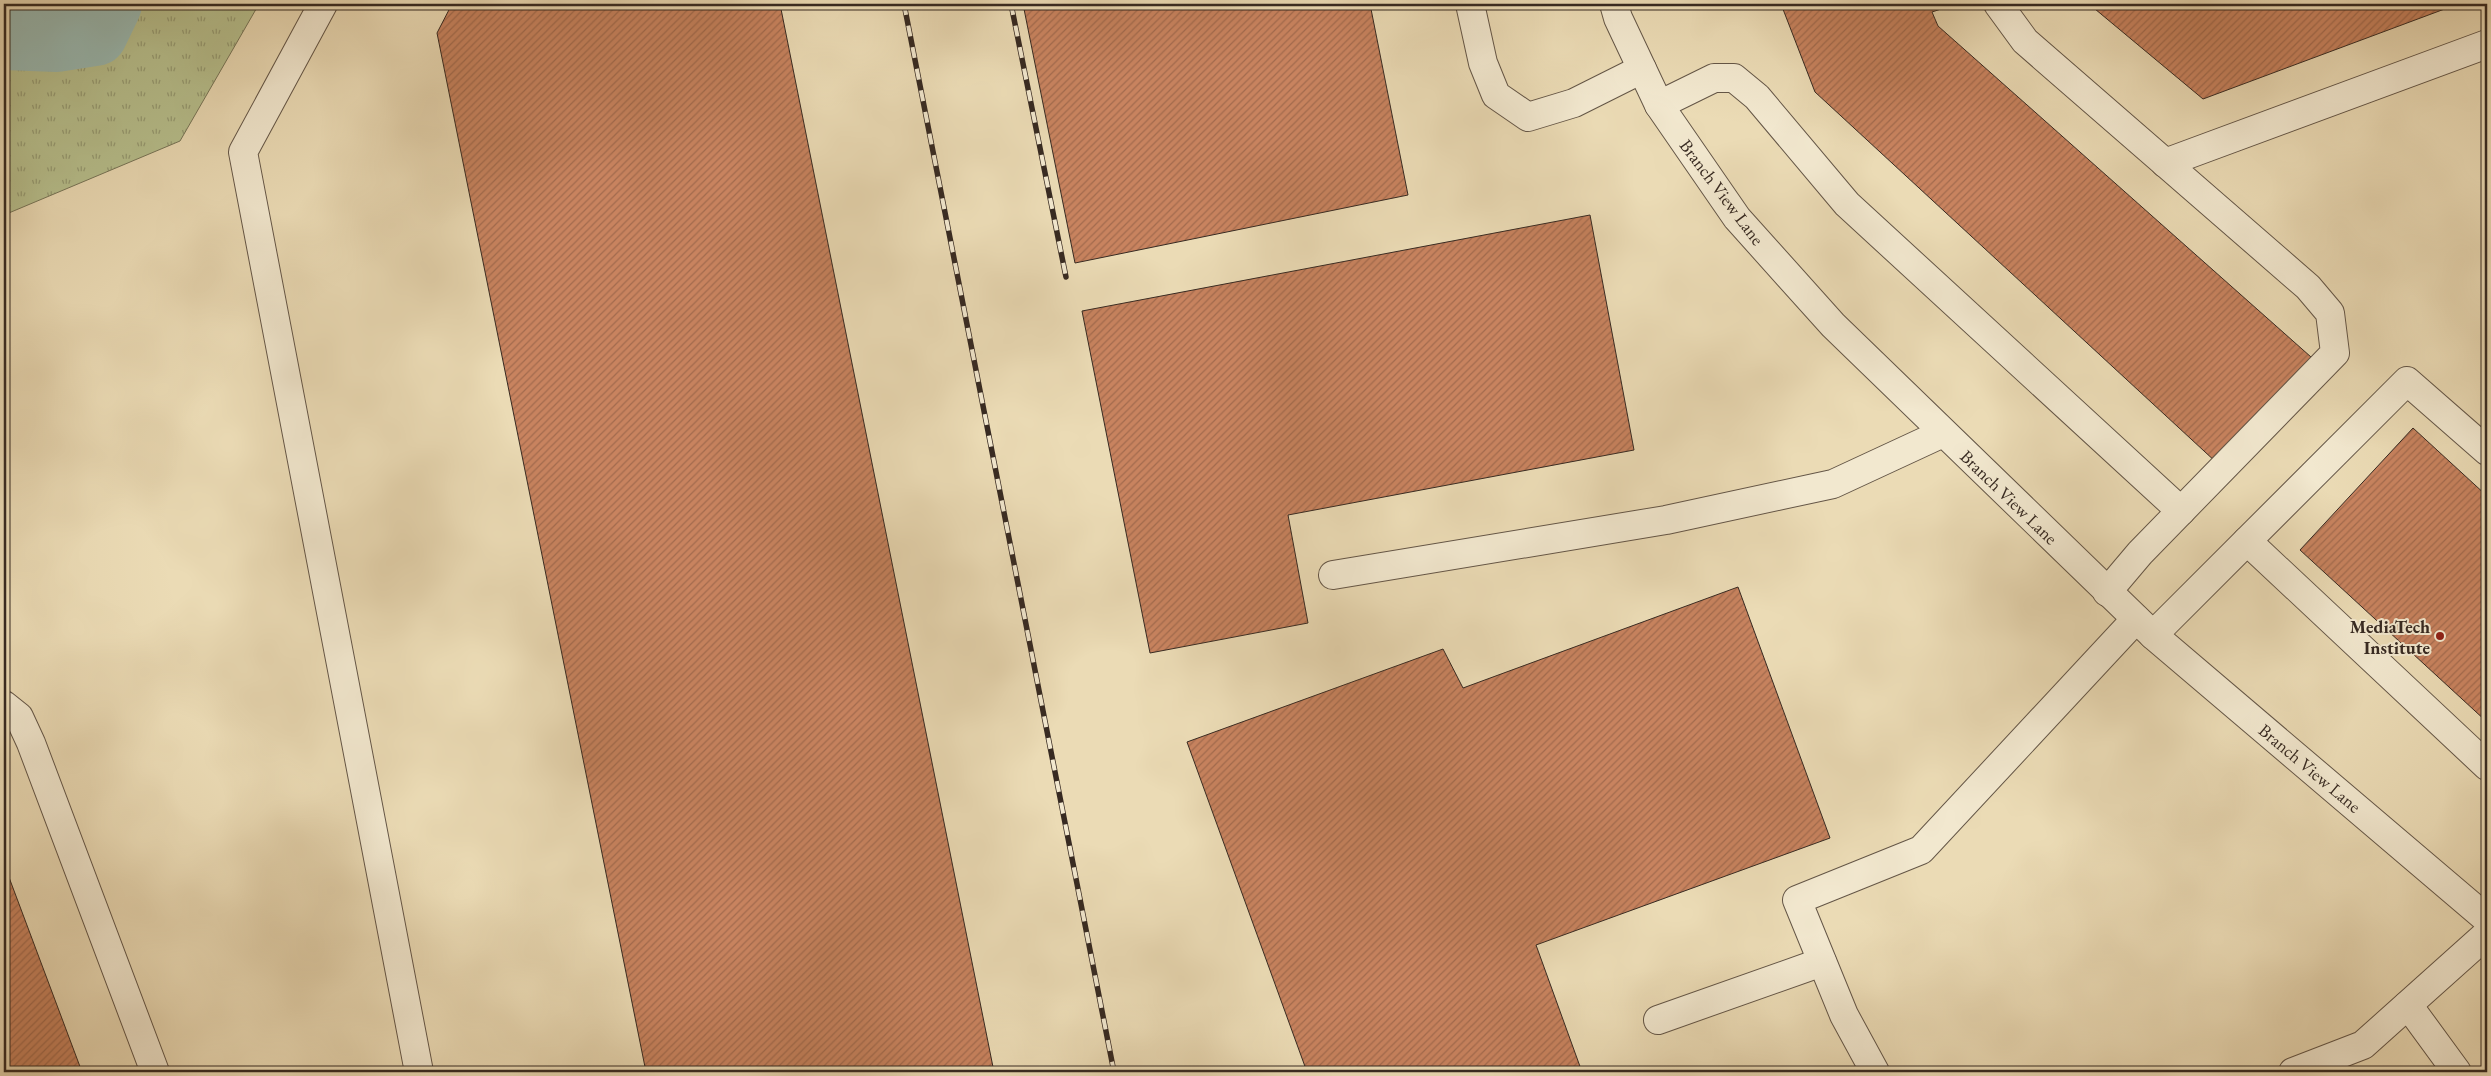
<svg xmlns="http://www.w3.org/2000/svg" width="2491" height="1076" viewBox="0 0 2491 1076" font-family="'EB Garamond',serif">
<defs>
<pattern id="grass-tufts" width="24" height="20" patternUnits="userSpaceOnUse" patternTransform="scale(1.25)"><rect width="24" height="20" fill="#b7c08e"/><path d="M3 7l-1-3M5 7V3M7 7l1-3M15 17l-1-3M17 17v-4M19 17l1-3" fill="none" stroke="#969c74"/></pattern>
<pattern id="building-hatch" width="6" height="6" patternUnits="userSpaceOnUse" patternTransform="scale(1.25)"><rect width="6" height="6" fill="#c8835f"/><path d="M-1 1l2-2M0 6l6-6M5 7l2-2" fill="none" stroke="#a36b4e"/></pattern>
</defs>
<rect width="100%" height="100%" fill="#ebdbb5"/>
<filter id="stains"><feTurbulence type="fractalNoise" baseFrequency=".004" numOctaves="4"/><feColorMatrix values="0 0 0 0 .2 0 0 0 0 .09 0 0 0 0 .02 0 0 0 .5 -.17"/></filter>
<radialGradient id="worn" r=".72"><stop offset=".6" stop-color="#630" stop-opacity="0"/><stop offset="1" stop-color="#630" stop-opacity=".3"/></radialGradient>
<path fill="url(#grass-tufts)" stroke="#777558" d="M4 4H259L180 141 4 215Z"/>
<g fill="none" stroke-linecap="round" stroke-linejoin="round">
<path stroke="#99bab3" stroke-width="66" d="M4 37 57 39 95 33 109 4"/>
</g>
<g fill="url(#building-hatch)" stroke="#372a22">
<path d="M452 4H780L994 1072H646L437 33Z"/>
<path d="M1023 4H1370L1408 195 1075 263Z"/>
<path d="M1781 4H1942L1944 8 1932 12 1938 26 2311 357 2217 463 1815 92Z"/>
<path d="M2089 4H2458L2203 99Z"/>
<path d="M1590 215 1634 450 1288 515 1308 623 1150 653 1082 311Z"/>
<path d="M2413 428 2487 496V722L2300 550Z"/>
<path d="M1738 587 1830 838 1536 945 1582 1072H1307L1187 742 1443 649 1463 688Z"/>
<path d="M4 864 82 1072H4Z"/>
</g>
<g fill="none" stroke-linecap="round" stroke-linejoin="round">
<defs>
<g id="minor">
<path d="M323 4 243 152 419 1072"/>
<path d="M1470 4 1483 63 1496 95 1528 117 1574 103 1642 69"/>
<path d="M1614 4 1618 18 1659 105 1737 218 1833 325 2153 635 2487 919"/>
<path d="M1998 4 2025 41 2308 287 2330 313 2335 353 2140 553 2107 592"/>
<path d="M1659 105 1714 78H1734L1757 97 1847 204 2181 511"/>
<path d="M2165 163 2487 44"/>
<path d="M2247 541 2487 766"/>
<path d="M1333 575 1666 520 1833 484 1943 433"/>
<path d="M2153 635 2407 381 2487 451"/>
<path d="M4 705 19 717 31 743 155 1072"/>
<path d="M2408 1005 2457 1072"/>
<path d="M1658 1020 1822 962"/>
<path d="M1875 1072 1844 1015 1797 900 1921 850 2136 619"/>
<path d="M2293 1072 2363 1045 2487 934"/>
</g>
</defs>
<use href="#minor" stroke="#645647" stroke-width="30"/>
<use href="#minor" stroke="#f2e8cf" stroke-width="28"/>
<defs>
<g id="rail">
<path d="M904 4 1114 1072"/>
<path d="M1011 4 1066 277"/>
</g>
</defs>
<use href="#rail" stroke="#372a22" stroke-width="5.5"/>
<use href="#rail" stroke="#f2e8cf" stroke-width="4" stroke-dasharray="11" stroke-linecap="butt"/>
</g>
<circle fill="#8f2418" stroke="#f2e8cf" stroke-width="2" cx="2440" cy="636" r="5"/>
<g text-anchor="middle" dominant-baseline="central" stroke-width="4" stroke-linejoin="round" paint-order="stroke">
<g font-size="18" fill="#372a22" stroke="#f2e8cf">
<text transform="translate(1722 192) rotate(53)">Branch View Lane</text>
<text transform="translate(2009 497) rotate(44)">Branch View Lane</text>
<text transform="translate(2310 768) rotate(40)">Branch View Lane</text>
</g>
<g font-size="18" font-weight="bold" fill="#372a22" stroke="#f2e8cf" text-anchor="end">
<text x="2430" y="626">MediaTech<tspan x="2430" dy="21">Institute</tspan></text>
</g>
</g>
<rect width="2491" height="1076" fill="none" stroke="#ebdbb5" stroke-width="20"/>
<rect x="5" y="5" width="2481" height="1066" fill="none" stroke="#372a22" stroke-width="2.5"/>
<rect x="10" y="10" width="2471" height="1056" fill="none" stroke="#372a22"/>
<rect width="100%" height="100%" filter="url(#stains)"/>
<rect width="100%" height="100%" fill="url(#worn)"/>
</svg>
